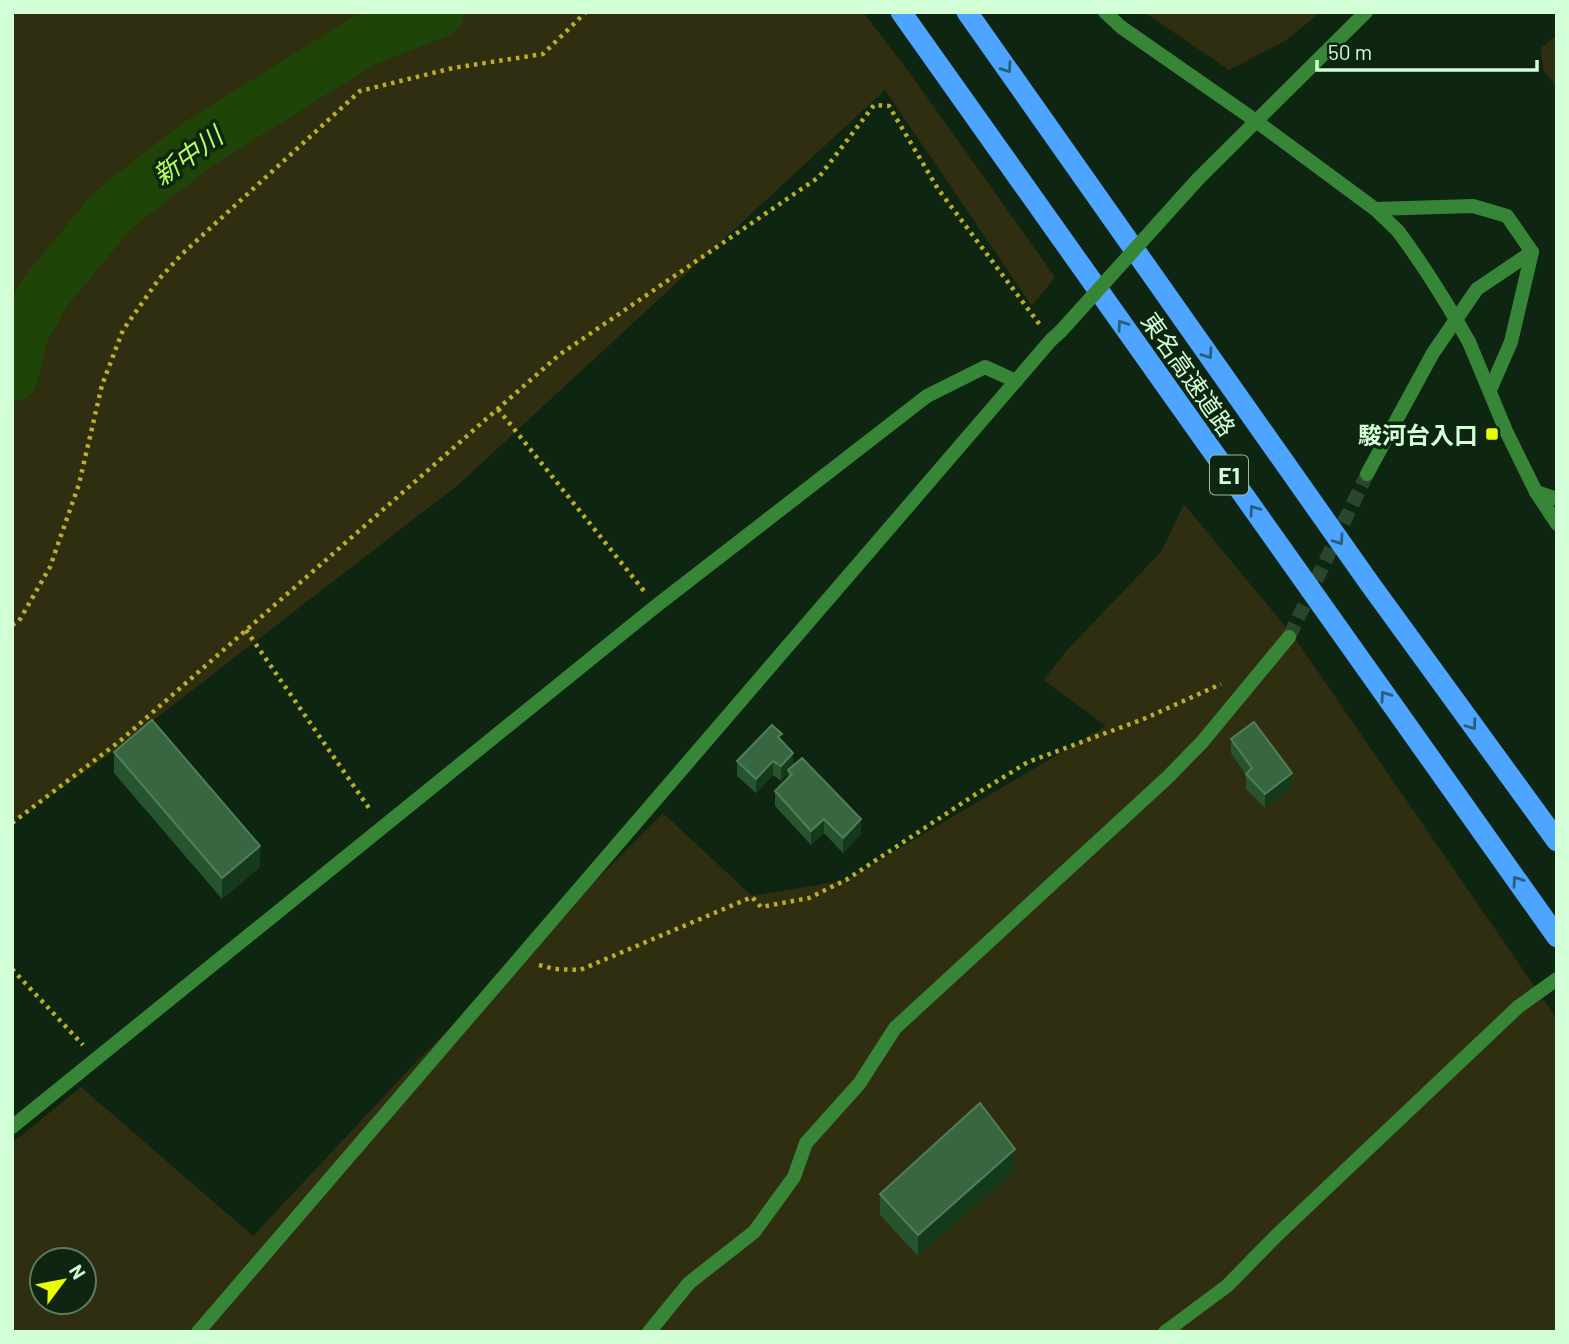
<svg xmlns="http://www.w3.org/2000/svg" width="1569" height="1344" viewBox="0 0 1569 1344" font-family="Barlow,'Noto Sans JP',sans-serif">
<rect width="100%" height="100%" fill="#0e2511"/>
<g fill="#2f2e10" fill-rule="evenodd">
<path d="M12 12H863L909 72 1055 277 1032 306 885 90 458 485 98 763 12 822Z"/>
<path d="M1144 12H1321L1285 41 1229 70Z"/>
<path d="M1557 35V88L1543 70 1541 48Z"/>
<path d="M1184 504 1294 637 1557 1019V1332H12V1143L81 1087 253 1236 416 1062 663 813 752 896 846 880 1106 726 1044 680 1066 651 1161 552ZM42 1260H84V1302H42Z"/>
</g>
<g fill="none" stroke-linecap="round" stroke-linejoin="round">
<path stroke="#1f4408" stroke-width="52" d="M12 376 23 331 46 291 113 210 198 144 363 41 438 12"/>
<path stroke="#2b462f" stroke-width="14" stroke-dasharray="14 7" stroke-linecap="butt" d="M1289 637 1367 474"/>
<g stroke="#bbaf2a" stroke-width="4.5" stroke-dasharray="3.5 5" stroke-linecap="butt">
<path d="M498 409 644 591"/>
<path d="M12 625 19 621 50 567 79 484 102 385 123 330 159 279 182 254 360 91 453 68 543 54 586 12"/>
<path d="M246 630 371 811"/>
<path d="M12 823 120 741 559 355 819 177 874 105 889 106 938 189 1040 325"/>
<path d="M539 965 554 969 580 970 752 897 761 907 809 898 846 880 976 794 1028 762 1146 718 1221 684"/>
<path d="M12 969 83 1045"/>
</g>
<g stroke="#378638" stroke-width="14">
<path d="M1375 209 1473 206 1507 216 1532 252 1511 342 1490 390"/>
<path d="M1367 474 1433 353 1477 289 1532 252"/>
<path d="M1536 492 1557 499"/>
<path d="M12 1127 656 606 927 396 985 367 1016 381"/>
<path d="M649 1332 689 1283 754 1232 794 1177 806 1143 859 1084 895 1028 1168 777 1203 741 1289 637"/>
<path d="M1165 1332 1227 1286 1276 1236 1518 1007 1557 979"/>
</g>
<g stroke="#378638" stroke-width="14">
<path d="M1105 12 1121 27 1256 121 1375 209 1398 231"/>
<path d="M1198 179 1366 12"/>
<path d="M1469 342 1506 431 1536 492 1557 524"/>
<path d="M198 1332 1051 340 1061 331"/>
</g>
<g stroke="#4da5ff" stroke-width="21">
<path d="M901 12 1557 937"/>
<path d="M967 12 1370 584 1557 841"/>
</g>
<g stroke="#378638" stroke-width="14">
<path d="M1398 231C1424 266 1447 303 1469 342"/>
<path d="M1061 331 1198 179"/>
</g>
</g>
<g fill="#26542e">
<path d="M1231 739 1292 787 1265 808 1246 789V775L1231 753Z"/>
<path d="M782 741 793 766 861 834 843 853 824 833 811 845 775 806V791L788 779V773L781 781 773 775 756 793 737 776V761Z"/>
<path d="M114 752 260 867 222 899 114 773Z"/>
<path d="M1015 1170 918 1256 880 1215V1194Z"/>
</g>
<g fill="#15391b">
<path d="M793 753V767L788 770V773L781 781V766Z"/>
<path d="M773 761V775L756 793V779Z"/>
<path d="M1292 773V787L1265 808V794Z"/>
<path d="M824 819V833L811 845V831Z"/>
<path d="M861 819V834L843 853V838Z"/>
<path d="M260 846V867L222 899V878Z"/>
<path d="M1015 1149V1170L918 1256V1235Z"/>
</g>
<g fill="#386640" stroke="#507e57" stroke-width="2">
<path d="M152 720 260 846 222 878 114 752Z"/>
<path d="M1254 722 1292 773 1265 794 1246 774 1252 768 1231 739Z"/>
<path d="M772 725 782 734 778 737 793 753 781 766 773 761 756 779 737 761Z"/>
<path d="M802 758 861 819 843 838 824 819 811 831 775 791 792 774 788 770Z"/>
<path d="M980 1103 1015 1149 918 1235 880 1194Z"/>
</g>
<defs><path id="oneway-chevron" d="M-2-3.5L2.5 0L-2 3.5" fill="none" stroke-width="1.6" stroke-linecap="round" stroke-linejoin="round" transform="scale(1.75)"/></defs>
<g stroke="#2a5f7c">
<use href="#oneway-chevron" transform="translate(1007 68) rotate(55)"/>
<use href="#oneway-chevron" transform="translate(1122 325) rotate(-125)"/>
<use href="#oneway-chevron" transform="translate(1208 354) rotate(55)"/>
<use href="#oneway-chevron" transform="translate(1254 510) rotate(-125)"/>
<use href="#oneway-chevron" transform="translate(1339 540) rotate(55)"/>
<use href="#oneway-chevron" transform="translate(1385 696) rotate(-125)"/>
<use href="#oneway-chevron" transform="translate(1472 725) rotate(54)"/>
<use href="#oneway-chevron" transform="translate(1517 881) rotate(-125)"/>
</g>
<rect fill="#e8fd00" stroke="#0e2511" stroke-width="2.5" x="1485" y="427" width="14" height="14" rx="3.5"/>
<g text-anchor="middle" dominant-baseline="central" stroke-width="7" stroke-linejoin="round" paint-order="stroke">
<rect fill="#0e2511" stroke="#97be9b" stroke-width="2" x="1210" y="455.5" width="38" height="39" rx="5"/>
<g font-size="23" font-weight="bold" fill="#d2ffd6">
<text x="1229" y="475">E1</text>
</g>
<g font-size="24" fill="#d2ffd6" stroke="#0e2511">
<text transform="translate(1189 374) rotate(55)">東名高速道路</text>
</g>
<g font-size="24" font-weight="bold" fill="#d2ffd6" stroke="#0e2511" text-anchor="end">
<text x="1478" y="434">駿河台入口</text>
</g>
<g font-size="26" font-style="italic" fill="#b8ff60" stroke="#0e2511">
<text transform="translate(187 155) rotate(-36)">新中川</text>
</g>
</g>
<rect width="1569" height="1344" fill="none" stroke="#d2ffd6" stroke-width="28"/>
<g transform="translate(63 1281) rotate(58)"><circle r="33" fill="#0e2511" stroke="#5c7c60" stroke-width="2"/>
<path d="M0-5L12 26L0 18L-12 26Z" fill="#e8fd00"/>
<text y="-10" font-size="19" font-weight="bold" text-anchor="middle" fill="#d2ffd6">N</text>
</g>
<path d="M1317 60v10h220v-10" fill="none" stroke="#d2ffd6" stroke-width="3.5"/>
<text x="1328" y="60" font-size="21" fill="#d2ffd6" stroke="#0e2511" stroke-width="5" paint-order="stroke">50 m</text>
</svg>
